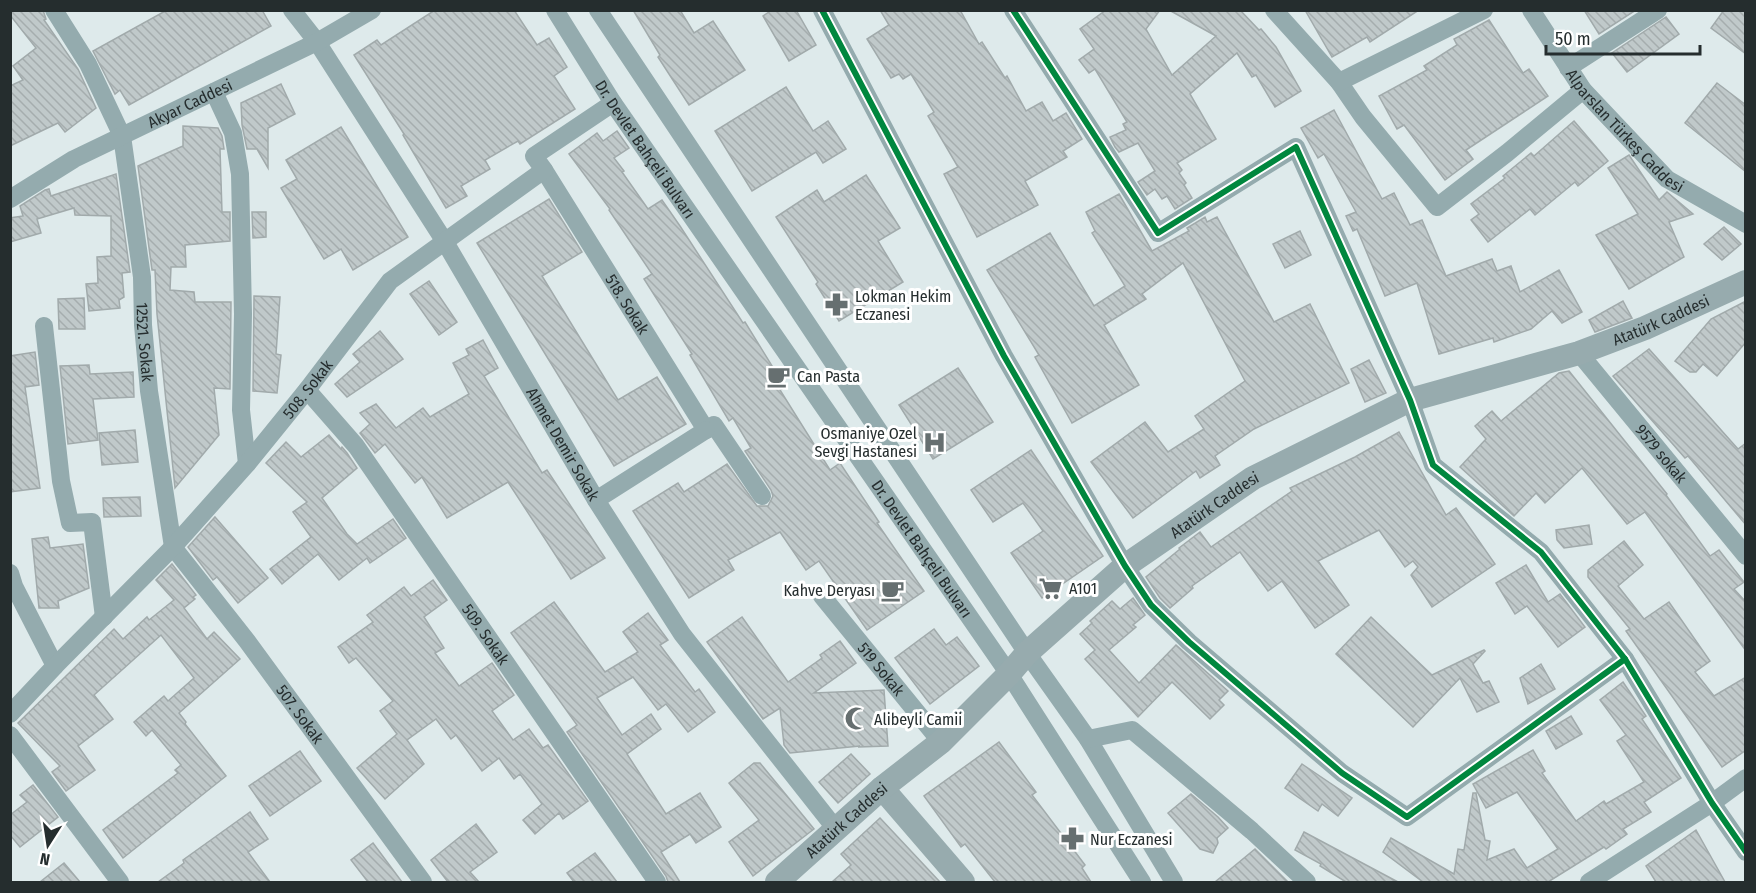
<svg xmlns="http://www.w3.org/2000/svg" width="1756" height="893" viewBox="0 0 1756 893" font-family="'Fira Sans Condensed',sans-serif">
<defs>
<pattern id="building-back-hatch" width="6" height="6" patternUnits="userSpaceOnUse" patternTransform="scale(1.5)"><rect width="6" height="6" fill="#c0c9ca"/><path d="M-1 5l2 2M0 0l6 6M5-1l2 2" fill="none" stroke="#a5adae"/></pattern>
</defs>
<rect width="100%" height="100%" fill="#deeaeb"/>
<g fill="url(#building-back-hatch)" stroke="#a1aaab" stroke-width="1.5">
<path d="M10 10H43L46 19 44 20 78 69 96 108 65 132 58 123 10 146V86L23 80 13 66 36 48 10 15Z"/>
<path d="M167 10H262L271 26 129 105 120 90 115 94 93 51Z"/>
<path d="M435 10H514L537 45 549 38 567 67 554 76 575 109 520 144 518 141 485 160 490 169 461 186 467 196 446 208 403 135 404 134 354 55 377 40 381 45Z"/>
<path d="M633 10H680L694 33 713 21 745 70 689 105 658 57 660 55Z"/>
<path d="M772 10H796L816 45 789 61 763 16Z"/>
<path d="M880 10H960L979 44 982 42 1005 78 1007 76 1026 111 1042 102 1053 121 1066 113 1082 139 1063 151 1067 157 1025 181 1038 205 977 237 944 174 958 167 928 116 934 112 911 74 903 79 899 74 891 78 867 39 889 25Z"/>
<path d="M1106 10H1160L1146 29 1172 75 1216 36 1169 10H1240L1259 30 1261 29 1276 47 1301 91 1275 107 1256 75 1252 77 1237 53 1190 94 1216 139 1177 163 1182 170 1179 173 1186 183 1184 185 1192 198 1175 209 1167 196 1162 199 1155 189 1147 195 1138 182 1155 171 1138 143 1119 152 1115 147 1110 137 1126 130 1123 124 1127 122 1095 69 1089 73 1079 60 1094 49 1080 29Z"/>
<path d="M1305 10H1419L1370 42 1367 37 1332 57Z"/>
<path d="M1584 10H1636L1599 34Z"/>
<path d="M1724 10H1746V54L1711 28Z"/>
<path d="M1666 17 1679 34 1627 72 1612 53Z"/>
<path d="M1489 20 1523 73 1529 69 1548 96 1466 150 1473 159 1445 180 1404 125 1397 129 1379 96 1427 70 1424 66 1457 45 1454 39Z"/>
<path d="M1717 83 1746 105V172L1685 123Z"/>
<path d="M281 84 295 114 268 128V168L257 149H247L242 125 241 103Z"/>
<path d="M786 87 813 131 828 121 846 149 823 163 816 152 752 191 715 131Z"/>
<path d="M1334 110 1382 199 1394 193 1410 225 1422 220 1446 276 1492 259 1497 271 1511 266 1520 292 1559 270 1582 312 1562 323 1552 311 1531 329 1494 342 1493 338 1439 354 1417 283 1385 296 1357 229 1353 231 1346 216 1356 212 1324 154 1318 158 1301 128Z"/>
<path d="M1574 121 1608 161 1578 186 1575 182 1535 215 1530 209 1488 242 1471 220 1479 214 1471 204 1505 178 1503 176 1531 153 1534 156Z"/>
<path d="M183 126 218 128 222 136 224 149H220L222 212H230V241L185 245 186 267H171L170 290 194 292 195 302H231L230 389 214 388 219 435 175 488 157 314 155 270H152L138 166 183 146Z"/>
<path d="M341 127 408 237 353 270 341 249 324 259 281 188 297 179 286 160Z"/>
<path d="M617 131 629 148 614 158 624 171 622 172 648 209 662 200 680 226 743 323 745 322 785 387 780 390 830 470 840 463 879 522 877 523 924 591 867 630 819 561 806 570 780 532 728 560 734 570 689 598 633 511 678 483 684 492 727 464 757 506H768L773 496 771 490 745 451 751 448 733 418 729 421 690 355 692 354 644 279 652 274 609 210 610 209 569 154 597 133 603 141Z"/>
<path d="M1629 155 1659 200 1667 192 1693 214 1669 222 1684 257 1629 289 1596 235 1638 214 1608 168Z"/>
<path d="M116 174 130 272 122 273 124 297 119 300 120 308 89 311 86 284 98 283 97 257 111 256V216L75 215 74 208 37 219 41 233 10 242V218L23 216 20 206 45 190 49 189 51 196Z"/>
<path d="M866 175 900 228 878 241 903 282 839 321 816 284 818 282 776 217 817 190 824 202Z"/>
<path d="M1119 194 1152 251 1189 231 1187 228 1205 217 1207 222 1217 217 1274 322 1310 304 1349 383 1254 429 1215 456 1220 465 1200 478 1196 471 1133 518 1091 462 1145 422 1168 452 1204 429 1195 416 1245 381 1183 263 1142 294 1146 299 1104 325 1139 385 1072 423 1035 357 1039 355 987 270 1050 233 1094 306 1125 286 1092 233 1095 231 1086 212Z"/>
<path d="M549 199 582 252 542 276 618 400 657 377 686 424 614 466 477 243Z"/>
<path d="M252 212H266V237L253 238Z"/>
<path d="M1724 227 1741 244 1722 260 1704 244Z"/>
<path d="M1300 231 1311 255 1285 268 1273 244Z"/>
<path d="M429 281 457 322 439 335 410 294Z"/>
<path d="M254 296 280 297 276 354 281 355 277 393 253 391Z"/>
<path d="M84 298 85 329H59L58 299Z"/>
<path d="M1623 301 1632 318 1595 332 1589 320Z"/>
<path d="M1746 301V342L1717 376 1703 364 1696 372H1690L1675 361 1711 319Z"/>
<path d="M380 331 403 359 347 397 335 384 360 362 353 354Z"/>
<path d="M483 340 498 368 484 376 542 473 547 470 605 558 571 579 508 482 447 518 422 477 415 483 385 444 375 453 360 433 370 424 360 413 376 404 396 428 423 408 430 417 469 394 453 363 469 355 466 349Z"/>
<path d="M1649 349 1738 449 1746 443V525L1688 456 1685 458 1613 376Z"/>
<path d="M35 352 39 385 25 387 40 488 10 492V356Z"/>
<path d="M1369 360 1386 393 1365 402 1351 369Z"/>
<path d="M89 365 90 374 133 372 134 397 93 399 98 440 68 444 60 366Z"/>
<path d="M958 368 993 422 933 459 899 405Z"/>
<path d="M1569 371 1667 494 1666 495 1710 556 1719 550 1744 582 1734 589 1746 602V651L1645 512 1627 524 1582 468 1545 503 1536 493 1514 516 1460 467 1486 439 1475 426 1492 411 1501 421 1559 373Z"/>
<path d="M135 430 138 462 102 465 99 433Z"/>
<path d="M1399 432 1446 515 1456 508 1495 564 1432 607 1411 575 1418 567 1413 561 1405 567 1379 530 1318 561 1349 605 1315 628 1282 581 1268 591 1240 552 1192 586 1193 588 1170 608 1160 598 1146 577 1180 549 1179 548 1200 532 1211 547 1292 491 1290 488 1355 457Z"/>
<path d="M329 435 341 449 342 447 347 453 357 468 322 498 347 534 357 544 393 519 406 538 370 563 367 558 339 580 318 554 282 584 270 569 311 537 293 512 307 502 266 463 286 442 301 457Z"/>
<path d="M1031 450 1103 556 1042 598 1011 553 1043 531 1023 503 993 522 971 490Z"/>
<path d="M140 497 141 516 104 517 103 498Z"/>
<path d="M215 517 268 578 238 603 217 577 213 580 188 547Z"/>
<path d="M1589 525 1592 544 1564 548 1557 540 1556 530Z"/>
<path d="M48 537 50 548 83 544 89 588 58 601 59 608H39L32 539Z"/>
<path d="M1624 541 1643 565 1618 586 1644 619 1669 602 1710 661 1695 672 1714 696 1746 677V750L1722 767 1626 631 1630 629 1588 577V570Z"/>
<path d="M172 564 196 595 193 597 195 599 184 608 207 639 214 632 240 659 179 713 186 722 185 724 226 776 123 858 103 830 178 773 175 770 181 765 152 730 146 736 134 722 164 696 168 701 194 678 161 635 94 695 113 719 78 746 95 770 66 791 52 772 60 766 18 723 114 629 123 639 147 617 149 620 174 600 156 580Z"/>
<path d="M1526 565 1548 602 1560 594 1585 627 1558 647 1527 606 1515 614 1496 583Z"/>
<path d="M433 580 447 600 424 617 444 648 435 653 459 686 492 663 514 695 492 711 513 740 529 729 543 748 548 745 588 801 563 819 559 813 535 834 523 820 542 804 520 774 514 779 499 758 482 771 456 735 451 739 436 719 407 740 424 764 385 799 357 768 397 734 380 711 393 701 356 658 349 663 338 647 373 622 367 615 404 587 411 596Z"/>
<path d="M1133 598 1145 615 1133 625 1136 627 1109 650 1139 683 1176 645 1228 691 1219 700 1224 705 1210 719 1172 682 1138 717 1085 659 1095 650 1080 634 1092 623 1090 621 1112 601 1120 609Z"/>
<path d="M554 602 605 672 638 652 623 632 648 613 668 640 660 645 695 692 699 689 715 712 688 732 666 704 658 710 633 677 597 698 622 735 651 714 661 729 627 754 666 814 700 793 721 827 696 843 690 834 661 852 680 882H668L666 876 567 732 577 725 511 633Z"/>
<path d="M742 617 788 682 822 658 820 655 840 641 856 663 814 693 884 690 888 746 858 747 860 746 790 753 784 745 780 708 763 719 707 642Z"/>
<path d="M1371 617 1432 675 1484 650 1485 651 1473 664 1483 683 1489 681 1499 702 1477 712 1460 678 1413 727 1336 654Z"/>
<path d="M934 629 946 645 957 637 979 666 930 704 895 658Z"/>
<path d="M1541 664 1555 689 1528 704 1520 678Z"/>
<path d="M1623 682 1646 716 1642 719 1681 778 1644 802 1651 812 1623 829 1627 834 1606 849 1604 847 1548 882H1423L1383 852 1391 838 1454 874 1458 849 1464 850 1473 793H1476L1485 840 1490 841 1487 860 1514 849 1527 868 1558 849 1517 792 1486 808 1473 784 1533 750 1545 771 1542 773 1576 821 1604 801 1606 804 1644 782 1617 741 1626 735 1600 700Z"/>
<path d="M1571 716 1582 734 1556 749 1546 731Z"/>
<path d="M999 742 1036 792 1032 795 1085 865 1082 868 1091 882H995L965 844 961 847 924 796Z"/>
<path d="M300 751 321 781 270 816 249 786Z"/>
<path d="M851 754 870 774 838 803 819 782Z"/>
<path d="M754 763H760L814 829 753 876 729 842 759 820 729 783Z"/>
<path d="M1302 764 1352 798 1338 816 1322 804 1318 811 1285 788Z"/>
<path d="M33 785 58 817 20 847 10 835V815L27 802 20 795Z"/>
<path d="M1191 794 1218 817 1228 828 1217 838 1218 843 1213 853 1200 849 1168 813Z"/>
<path d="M250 812 268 839 248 852 270 882H158L184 863 183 860Z"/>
<path d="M880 818 940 882H832L851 865 841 854Z"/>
<path d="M476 824 497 852 470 872 479 882H448L431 860Z"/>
<path d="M1696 830 1725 882H1656L1646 866Z"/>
<path d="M1304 832 1398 882H1346L1320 866 1321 864 1295 850Z"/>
<path d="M373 843 402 882H368L351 860Z"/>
<path d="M1255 849 1288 882H1215Z"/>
<path d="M595 853 617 882H574L567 873Z"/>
<path d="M64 863 80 882H40Z"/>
</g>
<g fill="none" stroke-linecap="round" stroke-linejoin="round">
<g stroke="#94abae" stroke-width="18">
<path id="s1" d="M54 10 88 64 122 136 142 277 143 325 149 391 173 547 247 641 423 882"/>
<path id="s2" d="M292 10 317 42 445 242 596 500 682 634 835 828"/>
<path id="s3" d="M555 10 613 103 1009 674 1142 882"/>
<path d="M598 10 1027 653 1088 739 1174 882"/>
<path d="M822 10 1004 356 1125 566 1151 605 1189 642 1342 773 1407 817 1625 659"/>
<path d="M1013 10 1158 233 1296 147 1410 400 1433 465 1541 552 1625 659 1712 803 1746 852"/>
<path d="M1274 10 1339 82 1363 117 1437 207 1507 153 1583 90"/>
<path id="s4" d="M1531 10 1583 90 1667 179 1746 224"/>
<path d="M1568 68 1658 10"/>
<path d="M1339 82 1484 10"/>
<path d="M214 92 233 133 240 174 243 314 241 410 247 464"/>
<path id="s5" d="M544 170 706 430 714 425 762 496"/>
<path id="s6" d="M10 199 74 159 317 42 372 10"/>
<path d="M44 326 61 481 70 523 92 522 104 617"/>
<path id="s7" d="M1579 353 1746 556"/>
<path id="s8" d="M307 390 356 446 657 882"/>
<path d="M596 500 706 430"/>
<path d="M10 573 14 586 55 666"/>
<path id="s9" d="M822 596 941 742"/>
<path id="s10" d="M10 714 55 666 173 547 247 464 307 390 390 281 544 170 534 156 613 103"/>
<path d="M10 735 120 882"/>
<path d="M1088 739 1132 730 1252 831 1307 882"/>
<path d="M1589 882 1712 803 1746 778"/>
</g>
<g stroke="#97abae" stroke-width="24">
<path d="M882 788 963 882"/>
<path id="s11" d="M777 882 882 788 941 742 1009 674 1027 653 1125 566 1253 478 1410 400 1579 353 1645 328 1746 282"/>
</g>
<defs>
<g id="cycleway">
<path d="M822 10 1004 356 1125 566 1151 605 1189 642 1342 773 1407 817 1625 659"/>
<path d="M1013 10 1158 233 1296 147 1410 400 1433 465 1541 552 1625 659 1712 803 1746 852"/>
</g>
</defs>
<use href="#cycleway" stroke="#fff" stroke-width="10"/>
<use href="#cycleway" stroke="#00873e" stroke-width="6"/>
</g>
<defs>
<symbol id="pharmacy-bare" viewBox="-9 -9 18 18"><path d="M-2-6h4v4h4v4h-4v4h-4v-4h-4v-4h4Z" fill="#666f70" stroke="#fff" stroke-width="2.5" paint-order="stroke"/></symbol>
<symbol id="cafe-bare" viewBox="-9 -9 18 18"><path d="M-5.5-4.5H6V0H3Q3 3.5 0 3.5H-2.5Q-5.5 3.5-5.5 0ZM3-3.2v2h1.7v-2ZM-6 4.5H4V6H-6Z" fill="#666f70" stroke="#fff" stroke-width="2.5" paint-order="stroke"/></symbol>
<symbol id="hospital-bare" viewBox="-9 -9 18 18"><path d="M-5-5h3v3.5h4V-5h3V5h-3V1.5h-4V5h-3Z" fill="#666f70" stroke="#fff" stroke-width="2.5" paint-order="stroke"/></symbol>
<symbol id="supermarket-bare" viewBox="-9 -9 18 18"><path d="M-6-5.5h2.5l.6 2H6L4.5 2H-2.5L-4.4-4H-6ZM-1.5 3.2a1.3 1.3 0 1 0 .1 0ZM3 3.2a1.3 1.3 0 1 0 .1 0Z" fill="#666f70" stroke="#fff" stroke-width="2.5" paint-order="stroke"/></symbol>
<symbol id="mosque-bare" viewBox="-9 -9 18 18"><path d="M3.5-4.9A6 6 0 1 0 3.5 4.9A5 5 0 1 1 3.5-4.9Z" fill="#666f70" stroke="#fff" stroke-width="2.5" paint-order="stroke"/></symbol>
</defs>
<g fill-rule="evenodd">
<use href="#pharmacy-bare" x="820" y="288" width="33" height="33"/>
<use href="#cafe-bare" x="762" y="360" width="33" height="33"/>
<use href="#hospital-bare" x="918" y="426" width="33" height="33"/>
<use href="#supermarket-bare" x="1034" y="572" width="33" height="33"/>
<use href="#cafe-bare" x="876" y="574" width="33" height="33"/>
<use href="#mosque-bare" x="840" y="702" width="33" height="33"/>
<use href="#pharmacy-bare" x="1056" y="822" width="33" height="33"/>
</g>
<g text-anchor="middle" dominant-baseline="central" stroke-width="6" stroke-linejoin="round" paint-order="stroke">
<g font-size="16" fill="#252d2e" stroke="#fff">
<text stroke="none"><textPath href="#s6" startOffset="204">Akyar Caddesi</textPath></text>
<text stroke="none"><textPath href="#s4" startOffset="154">Alparslan Türkeş Caddesi</textPath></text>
<text stroke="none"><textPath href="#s3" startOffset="166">Dr. Devlet Bahçeli Bulvarı</textPath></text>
<text stroke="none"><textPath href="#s5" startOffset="158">518. Sokak</textPath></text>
<text stroke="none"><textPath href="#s11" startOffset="1065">Atatürk Caddesi</textPath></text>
<text stroke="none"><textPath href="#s1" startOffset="351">12521. Sokak</textPath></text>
<text stroke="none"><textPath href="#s10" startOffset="441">508. Sokak</textPath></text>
<text stroke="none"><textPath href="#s2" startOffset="512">Ahmet Demir Sokak</textPath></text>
<text stroke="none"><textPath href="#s7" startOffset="130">9579 sokak</textPath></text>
<text stroke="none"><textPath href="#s11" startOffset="579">Atatürk Caddesi</textPath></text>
<text stroke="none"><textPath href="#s3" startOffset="652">Dr. Devlet Bahçeli Bulvarı</textPath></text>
<text stroke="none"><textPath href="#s8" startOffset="303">509. Sokak</textPath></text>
<text stroke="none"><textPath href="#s9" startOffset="94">519 Sokak</textPath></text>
<text stroke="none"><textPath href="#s1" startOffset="768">507. Sokak</textPath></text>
<text stroke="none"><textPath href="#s11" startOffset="93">Atatürk Caddesi</textPath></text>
</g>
<g font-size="16" fill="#252d2e" stroke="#fff" text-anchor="start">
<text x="855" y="296">Lokman Hekim<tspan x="855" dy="18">Eczanesi</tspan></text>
<text x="797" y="376">Can Pasta</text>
<text x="917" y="433" text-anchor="end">Osmaniye Ozel<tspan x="917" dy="18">Sevgi Hastanesi</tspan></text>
<text x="1069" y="588">A101</text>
<text x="875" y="590" text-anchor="end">Kahve Deryası</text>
<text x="874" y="719">Alibeyli Camii</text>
<text x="1090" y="839">Nur Eczanesi</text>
</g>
</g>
<rect width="1756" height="893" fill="none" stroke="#252d2e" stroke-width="24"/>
<g transform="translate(48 845) rotate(192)" stroke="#ffffff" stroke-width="4.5" paint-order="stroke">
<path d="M0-4.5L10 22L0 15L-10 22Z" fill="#252d2e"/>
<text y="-9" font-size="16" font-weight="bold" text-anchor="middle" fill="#252d2e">N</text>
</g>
<path d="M1546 45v9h154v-9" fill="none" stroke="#252d2e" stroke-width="3"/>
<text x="1555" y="45" font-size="18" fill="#252d2e" stroke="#ffffff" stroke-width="4.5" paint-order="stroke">50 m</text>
</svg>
